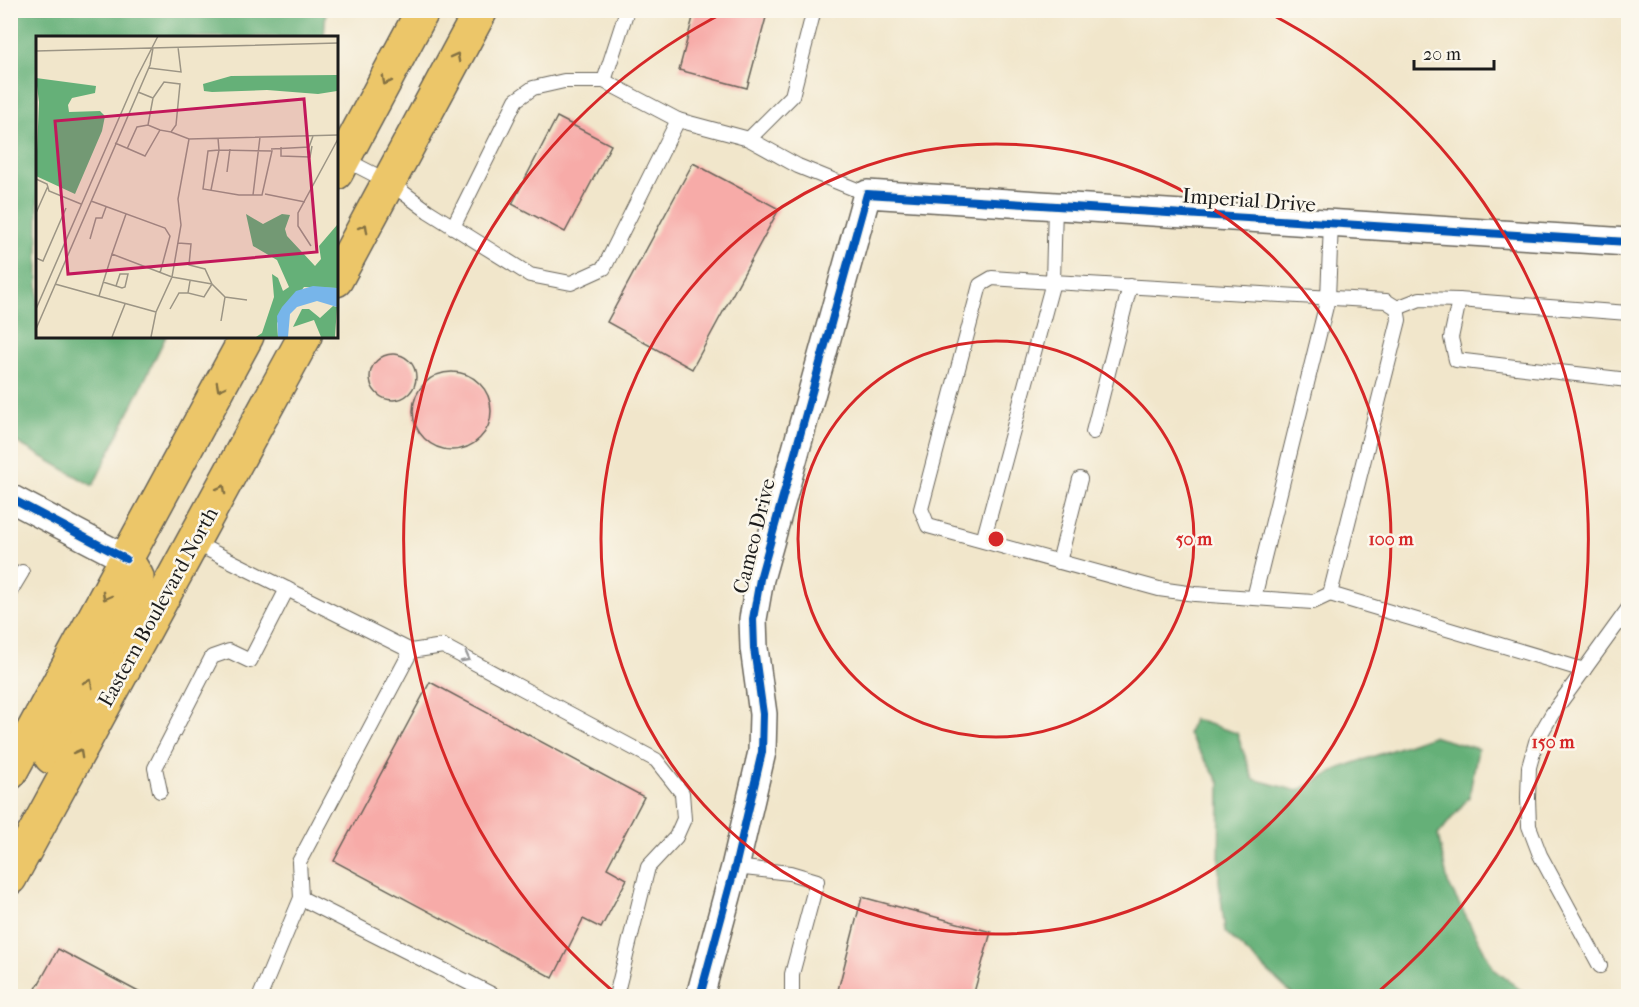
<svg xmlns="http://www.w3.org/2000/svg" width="1639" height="1007" viewBox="0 0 1639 1007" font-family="'IM FELL French Canon',serif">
<rect width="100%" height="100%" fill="#fbf7ec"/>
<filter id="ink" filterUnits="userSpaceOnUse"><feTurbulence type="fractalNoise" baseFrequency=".0167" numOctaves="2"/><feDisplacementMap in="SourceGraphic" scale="12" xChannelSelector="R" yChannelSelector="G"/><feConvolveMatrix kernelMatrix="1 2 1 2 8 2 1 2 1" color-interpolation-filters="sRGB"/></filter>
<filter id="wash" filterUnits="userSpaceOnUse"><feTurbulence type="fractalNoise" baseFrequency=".008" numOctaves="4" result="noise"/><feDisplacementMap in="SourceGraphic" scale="24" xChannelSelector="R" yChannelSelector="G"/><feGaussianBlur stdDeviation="1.35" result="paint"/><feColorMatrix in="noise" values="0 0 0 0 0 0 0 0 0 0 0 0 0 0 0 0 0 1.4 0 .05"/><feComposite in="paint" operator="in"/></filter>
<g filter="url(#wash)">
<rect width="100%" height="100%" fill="#f1e6cb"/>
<g fill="#65b078" stroke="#40664a" stroke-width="1.5">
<path d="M11 10 326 11 324 37 38 38V336H166L93 486 11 439Z"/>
<path d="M1193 719 1237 733 1253 779 1298 791 1340 768 1432 736 1478 749 1469 797 1438 835 1448 883 1494 969 1528 996H1294L1225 932 1219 881 1220 783 1188 734Z"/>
</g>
<g id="blocks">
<g fill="#f7aba8">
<path d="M695 10H768L747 88 679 70Z"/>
<path d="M557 117 611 145 565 232 512 204Z"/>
<path d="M693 163 779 209 692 369 607 322Z"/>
<circle cx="393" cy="377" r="23"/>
<circle cx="452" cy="411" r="39"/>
<path d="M430 682 644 797 607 868 627 879 601 928 583 919 553 978 334 861Z"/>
<path d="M862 897 991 932 973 996H846L837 994Z"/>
<path d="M58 949 146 996H32Z"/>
</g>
</g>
</g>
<g filter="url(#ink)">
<use href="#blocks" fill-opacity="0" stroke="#676359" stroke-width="1.5"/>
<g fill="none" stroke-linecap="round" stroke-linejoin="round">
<defs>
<g id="service">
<path d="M604 81 627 10"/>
<path d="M749 139 798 166 867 194"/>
<path d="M344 159 389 182 428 211 530 275 571 283 604 268 678 120 749 139 792 96 814 10"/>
<path d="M453 227 516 100 533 88 564 81H604L678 120"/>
<path d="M1459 300 1451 338 1456 360 1628 380"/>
<path d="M1397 308 1420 299 1459 300 1628 313"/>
<path d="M1093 432 1130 286"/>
<path d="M983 541 1053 282 1386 301 1397 308 1399 320 1330 594 1313 602 1195 594 1159 589 928 526 921 509 980 285 992 278 1053 282 1055 206"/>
<path d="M193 542 411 651 443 646 656 760 682 793 684 819 676 837 648 867 616 996"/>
<path d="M1059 562 1080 479"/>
<path d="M10 592 22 572"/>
<path d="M1330 594 1584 670"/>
<path d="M1254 598 1328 298 1331 223"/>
<path d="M160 791 155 768 212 657 229 651 250 661 287 589"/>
<path d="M735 867 790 873 817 881 792 974V996"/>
<path d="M301 898 299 862 411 651"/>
<path d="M1600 966 1540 855 1529 826 1528 798 1529 767 1536 742 1552 714 1628 609"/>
<path d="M260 996 301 898 495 996"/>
</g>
<g id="minor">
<path d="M10 498 126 559"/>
<path d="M700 996 735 867 762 752 763 714 754 648 753 619 760 579 867 194 1628 242"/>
</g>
<g id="primary">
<path d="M336 173 423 10"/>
<path d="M336 280 481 10"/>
<path d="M51 757 133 599 137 577 126 559"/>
<path d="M10 773 247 336"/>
<path d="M10 878 305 336"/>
</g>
</defs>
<use href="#service" stroke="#676359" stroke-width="16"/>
<use href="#minor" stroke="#676359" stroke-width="30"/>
<use href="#primary" stroke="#676359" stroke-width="36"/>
<use href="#service" stroke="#fff" stroke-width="14"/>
<use href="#minor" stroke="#fff" stroke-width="27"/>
<use href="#primary" stroke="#ecc669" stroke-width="33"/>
<defs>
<g id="cycleway">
<path d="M10 498 126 559"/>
<path d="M700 996 735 867 762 752 763 714 754 648 753 619 760 579 867 194 1628 242"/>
</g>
</defs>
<use href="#cycleway" stroke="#fbf7ec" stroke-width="11"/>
<use href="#cycleway" stroke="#0057b8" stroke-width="8"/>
</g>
<defs><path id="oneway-chevron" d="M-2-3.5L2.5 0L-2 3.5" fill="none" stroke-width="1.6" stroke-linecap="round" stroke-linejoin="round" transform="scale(1.5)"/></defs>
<g stroke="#847142">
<use href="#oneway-chevron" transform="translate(456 57) rotate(-62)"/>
<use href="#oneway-chevron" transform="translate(386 81) rotate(118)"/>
<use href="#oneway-chevron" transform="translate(364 228) rotate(-61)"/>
<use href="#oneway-chevron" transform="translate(220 387) rotate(118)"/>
<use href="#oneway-chevron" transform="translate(222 489) rotate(-61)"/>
<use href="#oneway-chevron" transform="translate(106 596) rotate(119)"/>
<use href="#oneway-chevron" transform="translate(89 683) rotate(-62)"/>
<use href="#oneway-chevron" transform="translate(79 753) rotate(-61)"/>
</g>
<use stroke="#999" href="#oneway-chevron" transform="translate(466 658) rotate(28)"/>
</g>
<g fill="none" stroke="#d62828" stroke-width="3">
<circle cx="996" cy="539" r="198"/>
<circle cx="996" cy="539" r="395"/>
<path d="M615 993A593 593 0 0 1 727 11M1265 11A593 593 0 0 1 1377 993"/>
</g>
<g text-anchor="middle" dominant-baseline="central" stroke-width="5" stroke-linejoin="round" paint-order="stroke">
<g font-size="21" fill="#1c1c1c" stroke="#fbf7ec">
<text transform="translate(1249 200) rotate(4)">Imperial Drive</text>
<text transform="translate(754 536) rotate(-76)">Cameo Drive</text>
<text transform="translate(158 607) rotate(-61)">Eastern Boulevard North</text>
</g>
</g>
<g transform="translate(36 36)">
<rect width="302" height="302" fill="#f1e6cb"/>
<path d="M301 39V55L282 58 231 54 176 56 168 55 167 48 195 40ZM0 42 60 50 59 57 36 62 32 69 33 76 64 75 69 80 66 95 39 158 0 140 3 66ZM210 178 227 188 246 178 254 179 249 193 251 200 279 230 285 223 283 210 301 189V252L268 251 241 287 242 301H197H220L226 297 238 261 236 238 242 242 247 255 253 251 241 224 217 210ZM297 270 301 271 299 301H285L278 284 257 291 266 273H273L284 282Z" fill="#65b078"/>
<path d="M277 250 301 252V271L281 265 261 271 254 278 252 301H242L241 280 246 271 260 255Z" fill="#77b5ea"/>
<path fill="none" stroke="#9c9585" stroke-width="1.5" d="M0 15 302 7M113 32 145 36 142 11M112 89 117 62M135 96 153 103 302 99M79 107 109 120 124 94 135 96 140 89 144 48 128 46 117 62 102 56M245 111V120L274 121 276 110M91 113 101 91 112 89 124 94M235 113 273 111 277 100M191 136 194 113M0 143 11 148 13 155 45 168M175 154 183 114 236 115 226 159H203L167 153 172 115 183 114 182 102M229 158 269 166M217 159 224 101M55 165 129 192 134 200 124 237M0 177 12 150M54 203 60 182H66L70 171M142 207 155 208 153 229 169 233 176 248 189 261 185 285M275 210 262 190V177L302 103M76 218 90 178M0 222 7 225 30 172M154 245 152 257 168 261 176 248M67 246 80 250 86 252 89 251 92 238H84L80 250M19 248 120 276M63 260 76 218 136 241 176 248M189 261 211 264M0 273 100 43 122 0M134 273 143 257H152M0 293 114 29 117 12M76 301 89 268M115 301 120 276 136 241 145 189 142 163 153 103"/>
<path fill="#c2185b" fill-opacity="0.15" stroke="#c2185b" stroke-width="3" d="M268 63 281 216 32 238 19 85Z"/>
<rect width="302" height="302" fill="none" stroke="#1c1c1c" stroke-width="3"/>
</g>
<circle cx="996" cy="539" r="9" fill="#d62828" stroke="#fbf7ec" stroke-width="3"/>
<g font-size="18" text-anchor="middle" font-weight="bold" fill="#d62828" stroke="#fbf7ec" stroke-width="5" stroke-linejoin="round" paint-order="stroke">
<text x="1194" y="545">50 m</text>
<text x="1391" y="545">100 m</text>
<text x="1553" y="748">150 m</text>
</g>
<rect width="1639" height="1007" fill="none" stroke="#fbf7ec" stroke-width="36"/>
<path d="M1414 60v9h80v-9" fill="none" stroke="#1c1c1c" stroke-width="3"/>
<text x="1423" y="60" font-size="18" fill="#1c1c1c" stroke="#fbf7ec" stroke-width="4.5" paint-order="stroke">20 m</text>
</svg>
